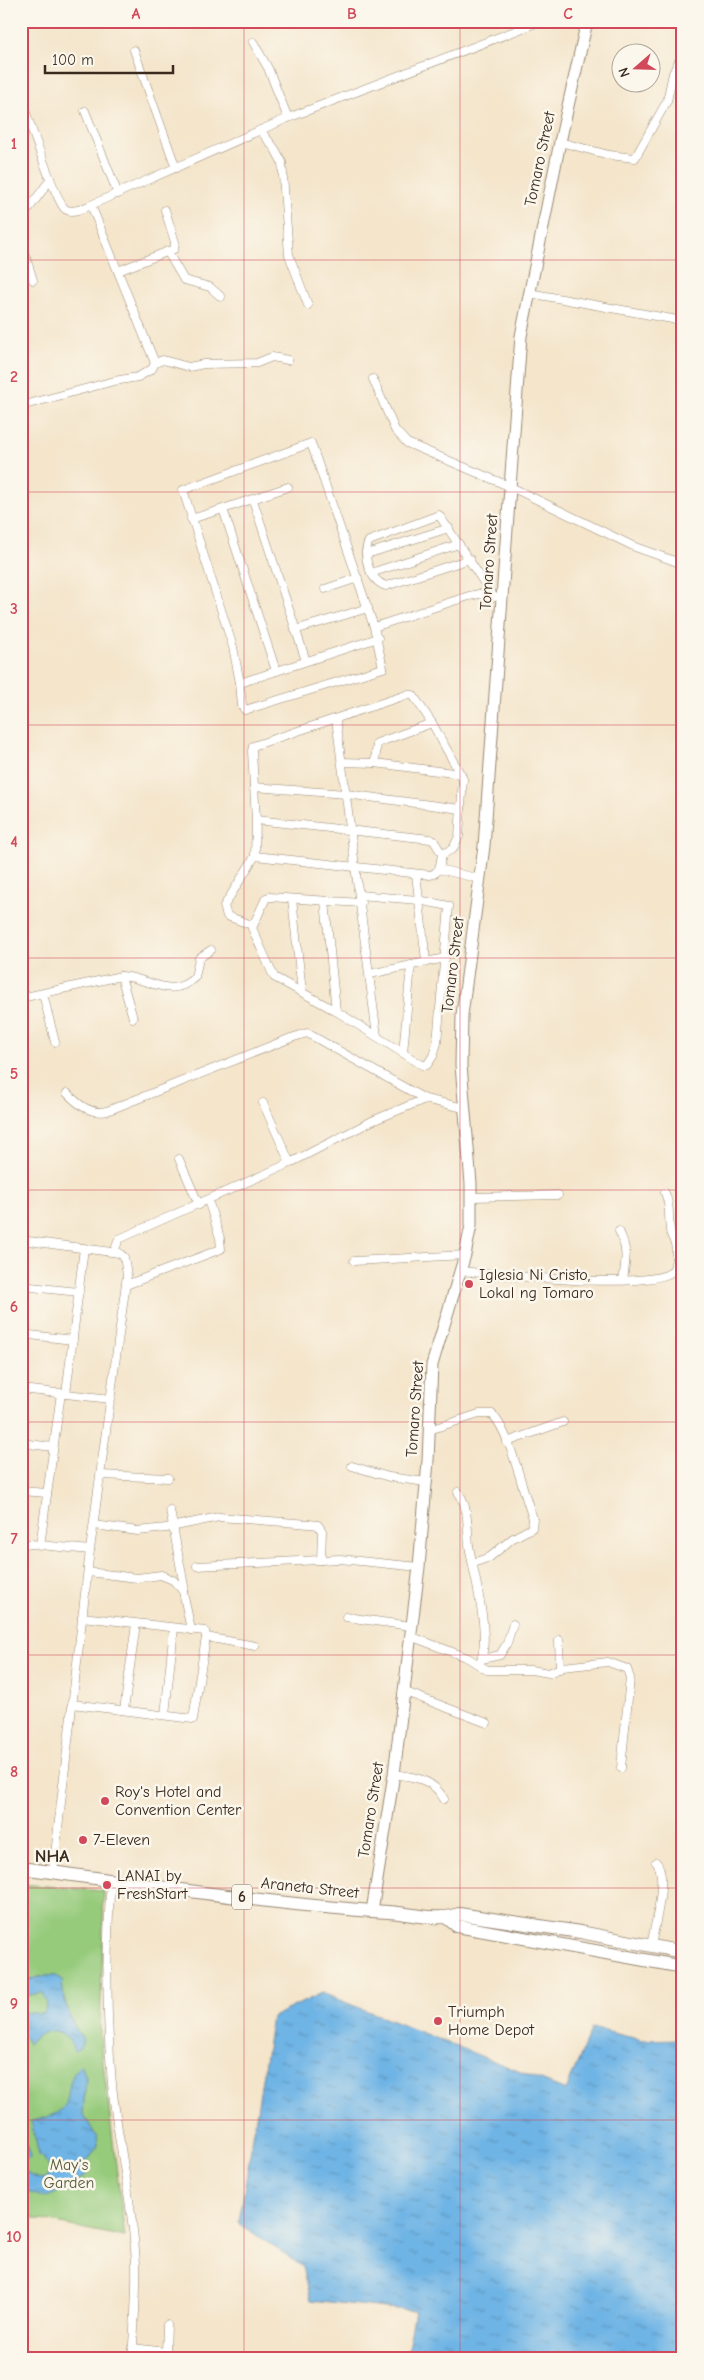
<svg xmlns="http://www.w3.org/2000/svg" width="704" height="2380" viewBox="0 0 704 2380" font-family="'Comic Neue',sans-serif">
<defs>
<pattern id="water-ripples" width="26" height="14" patternUnits="userSpaceOnUse" patternTransform="scale(1.25)"><rect width="26" height="14" fill="#6eb4e5"/><path d="M2 4q2-2 4 0t4 0M15 11q2-2 4 0t4 0" fill="none" stroke="#5c93b9"/></pattern>
</defs>
<rect width="100%" height="100%" fill="#fbf7ec"/>
<filter id="ink" filterUnits="userSpaceOnUse"><feTurbulence type="fractalNoise" baseFrequency=".02" numOctaves="2"/><feDisplacementMap in="SourceGraphic" scale="10" xChannelSelector="R" yChannelSelector="G"/><feConvolveMatrix kernelMatrix="1 2 1 2 8 2 1 2 1" color-interpolation-filters="sRGB"/></filter>
<filter id="wash" filterUnits="userSpaceOnUse"><feTurbulence type="fractalNoise" baseFrequency=".0096" numOctaves="4" result="noise"/><feDisplacementMap in="SourceGraphic" scale="20" xChannelSelector="R" yChannelSelector="G"/><feGaussianBlur stdDeviation="1.12" result="paint"/><feColorMatrix in="noise" values="0 0 0 0 0 0 0 0 0 0 0 0 0 0 0 0 0 1.4 0 .05"/><feComposite in="paint" operator="in"/></filter>
<g filter="url(#wash)">
<rect width="100%" height="100%" fill="#f4e5cb"/>
<path fill="#96cb7c" stroke="#687a4d" d="M21 1884 104 1891 100 2037 125 2237 21 2216Z"/>
<g fill="url(#water-ripples)" stroke="#546f82">
<path d="M41 1976H56L62 1980C63 2002 71 2023 83 2040L80 2048 74 2051C65 2024 45 2027 28 2044L22 2031 25 2027 24 2012 43 2014 47 2004 43 1993 21 1996V1987L27 1981Z"/>
<path d="M322 1993 566 2090 592 2028 642 2040 683 2039V2359H406L415 2311 311 2300 303 2267 239 2223 272 2017Z"/>
<path d="M81 2064 86 2078 83 2113 97 2138 98 2146 86 2163 87 2174 69 2187 45 2198 21 2189V2127L31 2157 22 2162C25 2175 32 2178 45 2179L52 2173 47 2163 39 2155 31 2121C87 2110 55 2093 81 2064Z"/>
</g>
</g>
<g filter="url(#ink)">
<g fill="none" stroke-linecap="round" stroke-linejoin="round">
<defs>
<g id="street">
<path d="M253 42 268 68 288 118"/>
<path d="M134 50 176 168"/>
<path d="M21 99C27 115 56 202 65 209 72 214 84 208 91 205"/>
<path d="M85 111 118 194"/>
<path d="M260 130 275 149 282 162 289 255 308 305"/>
<path d="M560 142 609 155 635 158 667 101 673 73 683 53"/>
<path d="M21 219 50 180"/>
<path d="M21 242 33 280"/>
<path d="M167 251 184 280 210 287 221 297"/>
<path d="M118 271 174 249 175 242 165 210"/>
<path d="M529 293 683 321"/>
<path d="M155 363 163 360 189 367 204 364 257 363 272 357 288 360"/>
<path d="M373 379 395 430 407 443 511 487 635 547 683 564"/>
<path d="M21 406 114 381 138 377 152 369 155 363 91 205 288 118 541 21"/>
<path d="M311 443 374 627 383 668 245 710 242 706 240 683 233 647 183 490Z"/>
<path d="M253 500 306 661"/>
<path d="M223 509 288 487"/>
<path d="M191 519 223 509 276 671"/>
<path d="M367 554 449 528"/>
<path d="M470 559 386 586C370 581 361 555 369 541L439 515 493 596"/>
<path d="M371 573 459 544"/>
<path d="M325 589 358 578"/>
<path d="M374 627 469 596 479 594 494 597"/>
<path d="M295 630 368 608"/>
<path d="M240 683 378 638"/>
<path d="M336 719 377 1036"/>
<path d="M432 723 377 743 375 763 461 774"/>
<path d="M342 762 375 763"/>
<path d="M254 787 346 794 461 809"/>
<path d="M255 856 430 875C441 873 440 863 442 854"/>
<path d="M439 869 480 879"/>
<path d="M416 874 426 961"/>
<path d="M359 895 418 900 449 906 437 1043 433 1056 427 1065H422L336 1011 274 977 252 928 266 898 269 897 361 903"/>
<path d="M292 899 302 992"/>
<path d="M325 901 336 1011"/>
<path d="M252 925 227 916 224 906 255 856 256 820 252 751 253 746 406 695H413L432 723 463 779 459 836 453 849 442 854 434 841 430 839 256 820"/>
<path d="M370 974 445 958"/>
<path d="M121 976 133 1018"/>
<path d="M43 994 55 1042"/>
<path d="M21 998 121 976C148 977 171 1001 195 977L199 958 211 950"/>
<path d="M403 1053 411 965"/>
<path d="M67 1093C78 1104 90 1115 107 1111L291 1038 307 1033 425 1099 464 1108"/>
<path d="M263 1103 290 1163"/>
<path d="M179 1159 199 1205"/>
<path d="M471 1197 558 1195"/>
<path d="M619 1231C628 1249 626 1261 623 1280"/>
<path d="M21 1240 119 1253 124 1257 127 1275 90 1550 53 1872"/>
<path d="M114 1252 119 1239 290 1163 372 1121 425 1099"/>
<path d="M354 1261 465 1255"/>
<path d="M460 1271C489 1274 661 1292 673 1270 676 1265 677 1250 675 1244 674 1239 670 1235 670 1230 668 1215 671 1207 665 1193"/>
<path d="M126 1285 221 1249 220 1238 208 1200"/>
<path d="M21 1286 79 1292"/>
<path d="M21 1334 73 1340"/>
<path d="M21 1389 111 1399"/>
<path d="M66 1394 84 1248"/>
<path d="M429 1430 479 1414H492C511 1433 522 1491 533 1518L532 1528 513 1538 490 1557 473 1563"/>
<path d="M507 1442 563 1422"/>
<path d="M21 1443 53 1447"/>
<path d="M352 1466 389 1477 426 1482"/>
<path d="M101 1475 168 1478"/>
<path d="M21 1491 47 1493"/>
<path d="M458 1492C469 1506 467 1528 469 1545 473 1573 493 1639 479 1664"/>
<path d="M170 1510 184 1586 183 1591"/>
<path d="M94 1525 138 1531 166 1528 219 1517 309 1524 318 1525 322 1531 321 1560"/>
<path d="M21 1543 90 1550"/>
<path d="M40 1546 61 1393"/>
<path d="M197 1566 340 1559 419 1567"/>
<path d="M88 1572 137 1578 161 1575 173 1580 183 1591 191 1630"/>
<path d="M346 1617 411 1626"/>
<path d="M410 1636 468 1658 487 1670H531L549 1673 563 1667 608 1662 627 1669 630 1678 621 1768"/>
<path d="M206 1637 255 1646"/>
<path d="M559 1640 560 1669"/>
<path d="M482 1659 500 1655 507 1643 513 1624"/>
<path d="M403 1691 487 1723"/>
<path d="M72 1704 193 1719 206 1637 205 1631 82 1617"/>
<path d="M124 1710 136 1624"/>
<path d="M165 1715 174 1628"/>
<path d="M394 1774C415 1777 433 1779 444 1799"/>
<path d="M111 1880C106 1948 106 2015 112 2084 118 2144 133 2203 136 2264 137 2295 134 2328 132 2359"/>
<path d="M651 1946C654 1927 669 1876 656 1862"/>
<path d="M167 2325 166 2352 170 2359"/>
<path d="M133 2348 166 2352"/>
</g>
<path id="secondary" d="M372 1911 394 1774 419 1567 428 1461 432 1365 465 1255 471 1225V1184L461 1065 462 1015 484 846 521 336 560 142 587 21"/>
<g id="primary">
<path d="M21 1868C143 1884 265 1904 388 1912 410 1913 437 1922 459 1914L580 1932 683 1952"/>
<path d="M447 1918 457 1926 683 1967"/>
</g>
</defs>
<use href="#street" stroke="#988874" stroke-width="9"/>
<use href="#secondary" stroke="#988874" stroke-width="13"/>
<use href="#primary" stroke="#988874" stroke-width="14"/>
<use href="#street" stroke="#fff" stroke-width="8"/>
<use href="#secondary" stroke="#fff" stroke-width="11"/>
<use href="#primary" stroke="#fff" stroke-width="12"/>
</g>
</g>
<path fill="none" stroke="#d1495b" stroke-width="1" stroke-opacity="0.55" d="M244 21V2359M460 21V2359M21 260H683M21 492H683M21 725H683M21 958H683M21 1190H683M21 1422H683M21 1655H683M21 1888H683M21 2120H683"/>
<g fill="#d1495b" stroke="#fbf7ec" stroke-width="2">
<circle cx="469" cy="1284" r="5"/>
<circle cx="105" cy="1801" r="5"/>
<circle cx="83" cy="1840" r="5"/>
<circle cx="107" cy="1885" r="5"/>
<circle cx="438" cy="2021" r="5"/>
</g>
<g text-anchor="middle" dominant-baseline="central" stroke-width="5" stroke-linejoin="round" paint-order="stroke">
<rect fill="#fbf7ec" stroke="#75685c" stroke-width="1" x="232" y="1884.5" width="20" height="25" rx="4"/>
<g font-size="15" font-weight="bold" fill="#3b2a1e">
<text x="242" y="1897">6</text>
</g>
<g font-size="16" fill="#3b2a1e" stroke="#fbf7ec">
<text transform="translate(540 159) rotate(-78)">Tomaro Street</text>
<text transform="translate(489 562) rotate(-86)">Tomaro Street</text>
<text transform="translate(453 965) rotate(-83)">Tomaro Street</text>
<text transform="translate(415 1409) rotate(-86)">Tomaro Street</text>
<text transform="translate(371 1810) rotate(-81)">Tomaro Street</text>
<text transform="translate(310 1888) rotate(6)">Araneta Street</text>
</g>
<g font-size="16" fill="#3b2a1e" stroke="#fbf7ec" text-anchor="start">
<text x="479" y="1275">Iglesia Ni Cristo,<tspan x="479" dy="18">Lokal ng Tomaro</tspan></text>
<text x="115" y="1792">Roy's Hotel and<tspan x="115" dy="18">Convention Center</tspan></text>
<text x="93" y="1840">7-Eleven</text>
<text x="117" y="1876">LANAI by<tspan x="117" dy="18">FreshStart</tspan></text>
<text x="448" y="2012">Triumph<tspan x="448" dy="18">Home Depot</tspan></text>
</g>
<g font-size="16" fill="#565a3a" stroke="#fbf7ec">
<text x="69" y="2165">May's<tspan x="69" dy="18">Garden</tspan></text>
</g>
<g font-size="18" font-weight="bold" fill="#3b2a1e" stroke="#fbf7ec">
<text x="52" y="1856">NHA</text>
</g>
</g>
<rect width="704" height="2380" fill="none" stroke="#fbf7ec" stroke-width="55"/>
<g transform="translate(636 68) rotate(250)"><circle r="24" fill="#fbf7ec" stroke="#aea59a"/>
<path d="M0-4L9 19L0 12L-9 19Z" fill="#d1495b"/>
<text y="-8" font-size="14" font-weight="bold" text-anchor="middle" fill="#3b2a1e">N</text>
</g>
<path d="M45 65v8h128v-8" fill="none" stroke="#3b2a1e" stroke-width="2.5"/>
<text x="52" y="65" font-size="15" fill="#3b2a1e" stroke="#fbf7ec" stroke-width="4" paint-order="stroke">100 m</text>
<rect x="28" y="28" width="648" height="2324" fill="none" stroke="#d1495b" stroke-width="2"/>
<g font-size="16" text-anchor="middle" font-weight="bold" fill="#d1495b">
<text x="136" y="19">A</text>
<text x="352" y="19">B</text>
<text x="568" y="19">C</text>
<text x="14" y="149">1</text>
<text x="14" y="382">2</text>
<text x="14" y="614">3</text>
<text x="14" y="847">4</text>
<text x="14" y="1079">5</text>
<text x="14" y="1312">6</text>
<text x="14" y="1544">7</text>
<text x="14" y="1777">8</text>
<text x="14" y="2009">9</text>
<text x="14" y="2242">10</text>
</g>
</svg>
